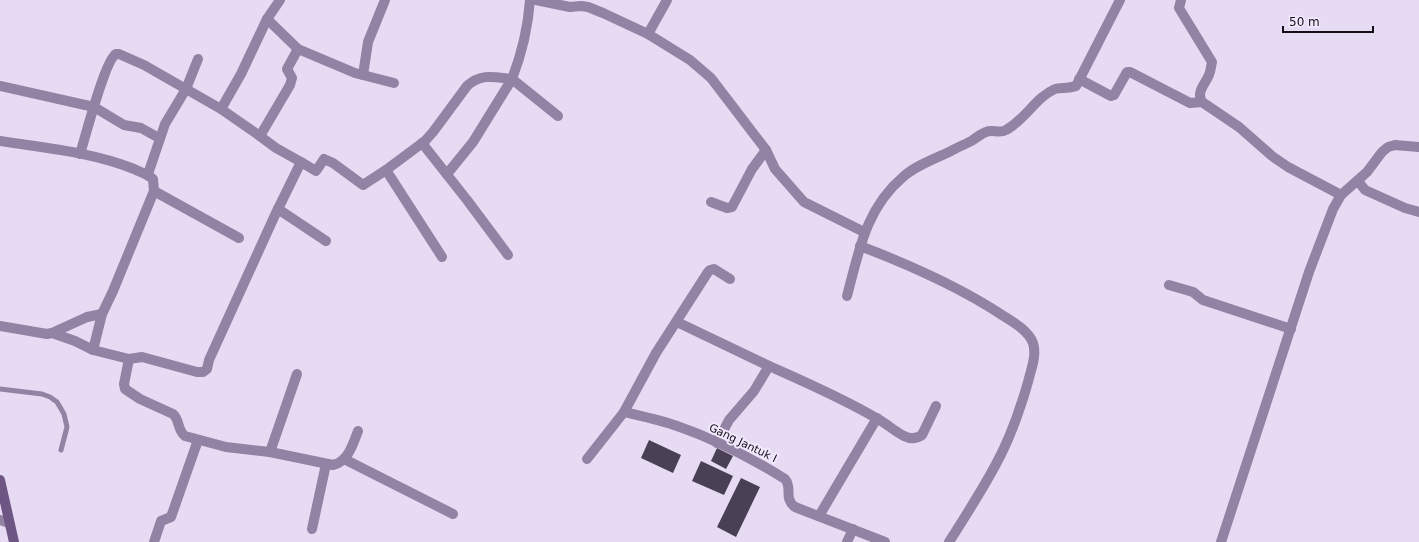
<svg xmlns="http://www.w3.org/2000/svg" width="1419" height="542" viewBox="0 0 1419 542" font-family="'DejaVu Sans',sans-serif">
<rect width="100%" height="100%" fill="#e7dbf4"/>
<g fill="#4a4055">
<path d="M649 440 681 455 673 473 641 458Z"/>
<path d="M717 448 733 456 726 469 711 461Z"/>
<path d="M701 461 733 476 724 495 692 481Z"/>
<path d="M741 478 760 487 736 537 717 527Z"/>
</g>
<g fill="none" stroke-linecap="round" stroke-linejoin="round">
<path stroke="#9282a3" stroke-width="5" d="M0 389 42 394 50 397 57 402 64 414 67 427 61 450"/>
<g stroke="#9282a3" stroke-width="10">
<path d="M536 0 570 7 581 6 588 7 603 13 648 34 690 60 711 78 766 150 775 169 804 202 864 232"/>
<path d="M1181 0 1179 8 1212 62C1211 66 1211 70 1209 75 1205 84 1196 92 1202 102L1239 127 1272 156 1288 167 1341 195"/>
<path d="M267 19 298 49 355 73 394 83"/>
<path d="M648 34 667 0"/>
<path d="M363 75 368 42 385 0"/>
<path d="M1079 79 1111 96 1114 95 1127 72H1130L1190 103 1202 102"/>
<path d="M0 86 94 107 124 125 141 128 159 138"/>
<path d="M221 109 241 74 267 19 280 0"/>
<path d="M260 136 290 85 292 78 287 69 298 49"/>
<path d="M0 141C44 148 92 152 134 169 140 172 148 174 153 179L154 191 113 291 102 314 93 350"/>
<path d="M422 143 467 200 508 255"/>
<path d="M301 162 316 171 324 159 333 163 363 185 386 170"/>
<path d="M148 174 165 124 186 89 198 59"/>
<path d="M447 174 473 142 512 79 558 116"/>
<path d="M1358 181 1365 190 1405 208 1419 212"/>
<path d="M154 191 239 238"/>
<path d="M711 202 727 208 732 207 752 169 766 150"/>
<path d="M278 209 326 241"/>
<path d="M860 246C910 265 958 286 1002 315 1013 322 1028 330 1033 343 1037 356 1031 369 1028 382 1020 410 1009 441 995 466 981 492 965 517 949 542"/>
<path d="M442 257 386 170 425 141 433 132 467 86C481 73 494 77 512 79 522 53 528 28 530 0"/>
<path d="M1169 285 1193 292 1203 300 1291 329"/>
<path d="M847 296C859 251 866 208 903 177 916 165 935 159 951 151 958 147 966 144 973 140 977 137 981 134 986 132 993 129 999 134 1006 130 1025 120 1036 97 1055 89 1060 87 1068 89 1076 86L1120 0"/>
<path d="M677 322 769 366 754 391 729 420 717 443"/>
<path d="M0 326 47 334 52 333 75 341 93 350 129 359 142 357 197 372H203L207 369 209 360 275 215 301 162 276 148 257 134 221 109 144 65 119 54H116C105 60 85 138 80 154"/>
<path d="M52 333 87 317 102 314"/>
<path d="M129 359 124 384 125 389 140 399 173 414C180 420 177 430 185 436L226 447 270 452 333 465C348 462 353 444 358 431"/>
<path d="M769 366C805 382 842 398 876 418 886 423 894 431 904 436 910 439 916 439 922 435L936 406"/>
<path d="M624 412 656 353 708 272 710 270 714 269 730 279"/>
<path d="M270 452 297 374"/>
<path d="M344 459 453 514"/>
<path d="M587 459 624 412C641 416 660 420 677 426 715 439 751 458 785 479 793 488 783 498 795 507L885 542"/>
<path d="M819 516 877 418"/>
<path d="M0 520 9 523"/>
<path d="M312 529 326 464"/>
<path d="M154 542 161 521 171 517 198 440"/>
<path d="M847 542 853 529"/>
<path d="M1221 542 1309 272 1333 209 1341 195 1367 172 1382 152 1388 147 1395 145 1419 147"/>
</g>
<path stroke="#6d5584" stroke-width="10" d="M0 480 14 542"/>
</g>
<g text-anchor="middle" dominant-baseline="central" stroke-width="4" stroke-linejoin="round" paint-order="stroke">
<g font-size="11" fill="#130f17" stroke="#f3e9fe">
<text transform="translate(743 443) rotate(26)">Gang Jantuk I</text>
</g>
</g>
<path d="M1283 26v6h90v-6" fill="none" stroke="#130f17" stroke-width="2"/>
<text x="1289" y="26" font-size="12" fill="#130f17" stroke="#f3e9fe" stroke-width="3" paint-order="stroke">50 m</text>
</svg>
